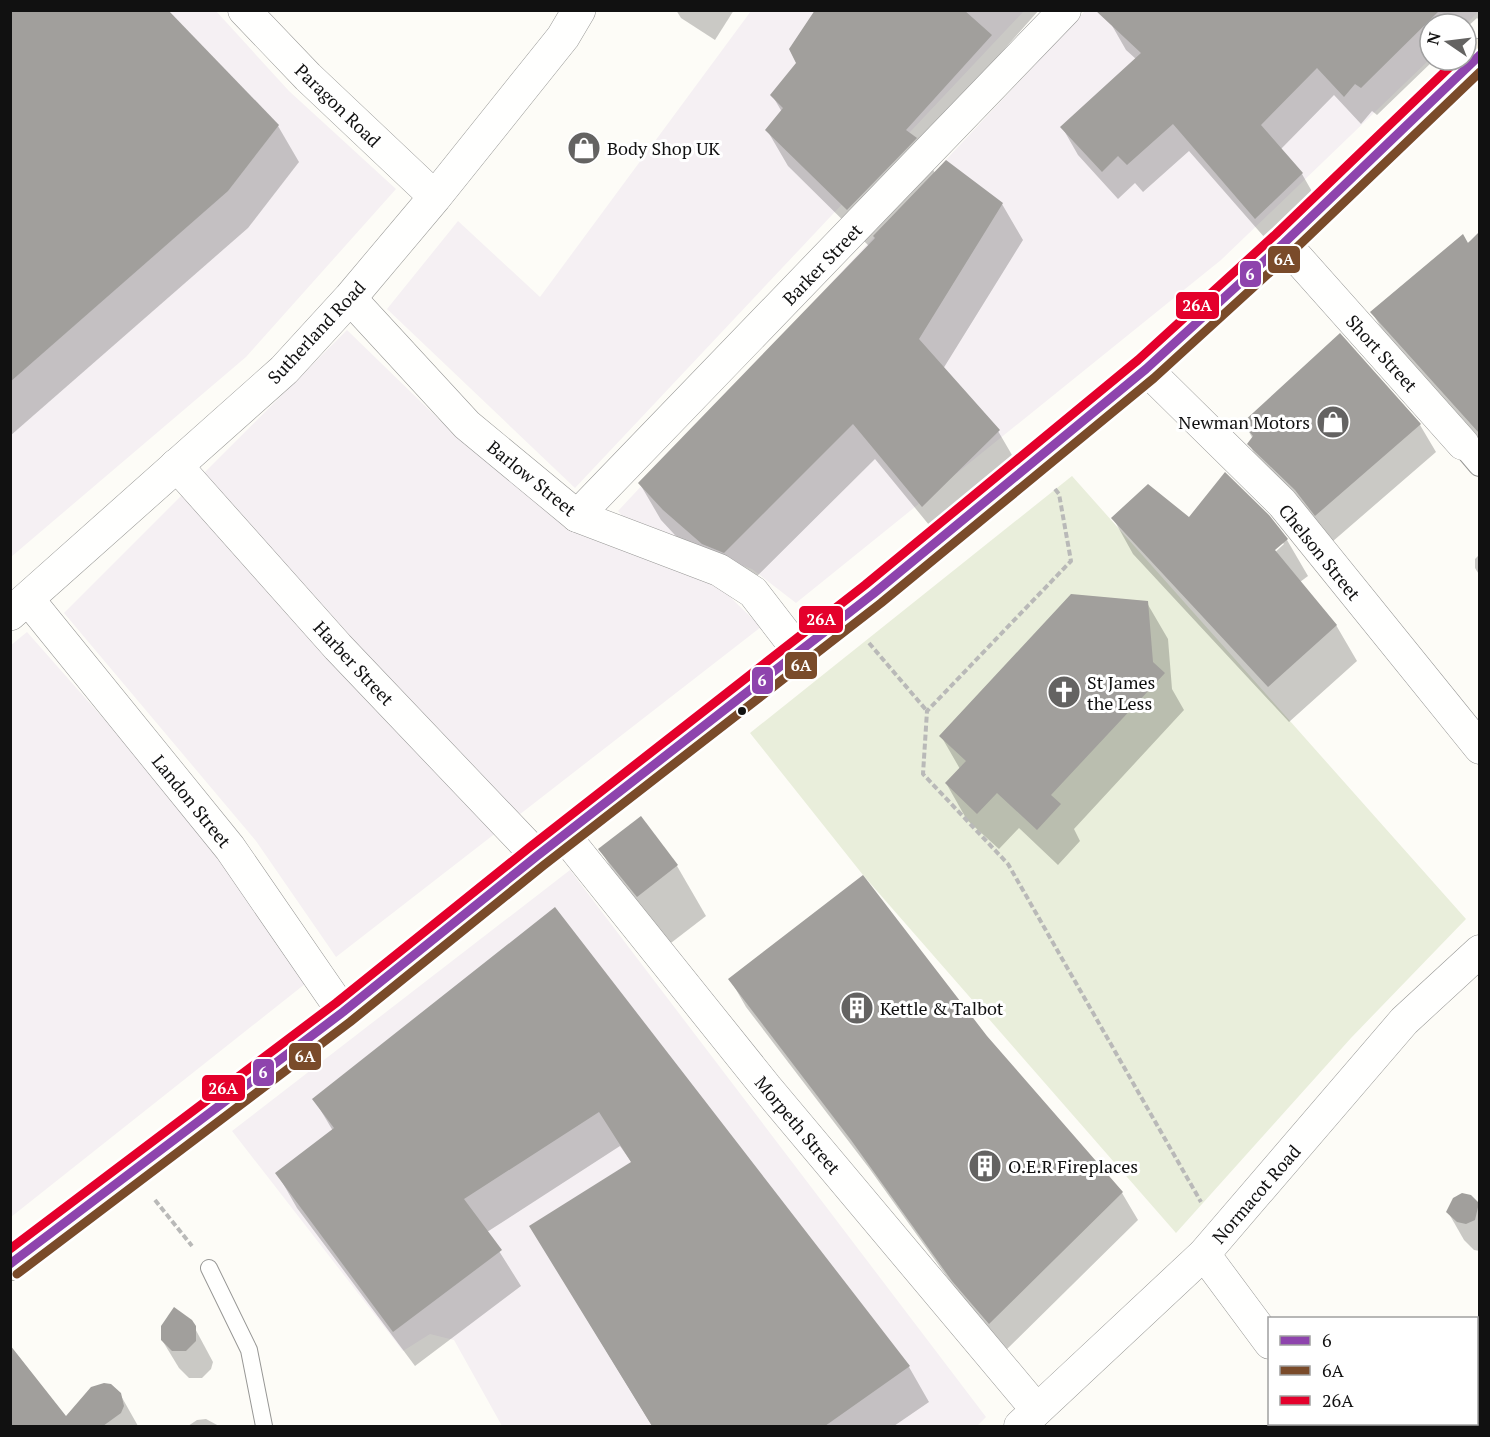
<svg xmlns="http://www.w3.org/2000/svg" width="1490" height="1437" viewBox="0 0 1490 1437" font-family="'PT Serif',serif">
<rect width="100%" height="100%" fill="#fdfcf7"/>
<g fill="#f5f0f3">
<path d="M11 11H216L289 91 396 189 246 357 11 557Z"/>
<path d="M751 11H1024L575 488 387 309 458 221 540 297Z"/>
<path d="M1085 11H1479L1466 24H1430V59L1221 260 796 603 752 569 630 525 618 511Z"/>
<path d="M347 330 452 432 574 524 695 576 725 592 761 627 336 957 256 841 64 613Z"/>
<path d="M27 632 223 854 305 984 11 1217 10 646Z"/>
<path d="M570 870 986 1417 977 1426H502L454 1340 430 1334 403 1351 232 1131Z"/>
</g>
<path fill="#e9eedb" d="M1072 476 1466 919 1351 1038 1176 1233 863 875 750 733Z"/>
<g fill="#0003" fill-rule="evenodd">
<path d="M10 10H166L278 126 299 162 248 228 10 436Z"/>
<path d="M676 10H734L715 40 681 18Z"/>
<path d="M817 10H1039L1001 53 1011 72 929 163 935 173 1002 204 1023 240 943 369 998 431 1019 467 943 542 875 459 745 588 686 547 661 520 640 484 869 246 788 166 767 130 782 112 772 95 798 64Z"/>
<path d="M1121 10H1480V21L1477 18 1466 28V24H1430V60H1434L1377 115 1372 111 1361 124 1334 95 1280 150 1302 174 1318 202 1272 246 1189 151 1143 192 1135 183 1118 199 1078 155 1062 127 1136 59 1126 50 1110 22Z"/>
<path d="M1480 234V448L1392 347 1372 312Z"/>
<path d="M1244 423 1420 425 1436 452 1332 542 1265 472 1249 444 1253 439Z"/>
<path d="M1113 518 1287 540 1308 576 1300 582 1336 625 1357 661 1289 722 1133 554ZM1282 542 1284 544 1271 556 1269 554Z"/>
<path d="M1480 554V576L1475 568V559Z"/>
<path d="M1147 603 1168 639 1172 689 1184 710 1074 829 1080 841 1058 865 1019 828 999 849 967 820 946 783 960 769 941 736Z"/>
<path d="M641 818 677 866 706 916 667 946 629 899 600 849Z"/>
<path d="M555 909 909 1367 929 1402 894 1426H652L531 1227 632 1163 620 1146 487 1232 521 1286 415 1366 297 1208 277 1173 333 1131 314 1099Z"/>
<path d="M730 979 986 1037 1122 1193 1138 1220 1005 1351 970 1309 869 1168 746 1007Z"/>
<path d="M1471 1196 1480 1205V1251L1474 1250 1464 1240 1448 1212Z"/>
<path d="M191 1321 213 1362 211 1369 202 1378H189L179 1368 162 1340Z"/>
<path d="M10 1347 66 1418 120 1394 138 1426H10Z"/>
<path d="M206 1419 219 1426H188L197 1420Z"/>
</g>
<g fill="#a19f9c">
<path d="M10 10H168L279 125 228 191 10 382Z"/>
<path d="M815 10H964L992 35 906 130 917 138 847 210 765 130 783 108 770 95 796 63 789 49Z"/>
<path d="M1095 10H1440L1361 88 1355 84 1344 97 1317 68 1261 125 1303 173 1255 219 1173 124 1127 165 1118 156 1102 172 1060 127 1141 53Z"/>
<path d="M946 160 1003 203 919 339 1000 430 922 507 853 424 724 553 702 544 663 510 638 483 875 238 873 236Z"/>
<path d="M1479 232V433L1370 312 1463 234 1468 243Z"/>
<path d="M1340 333 1421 424 1315 516 1295 490 1247 444 1253 436 1242 423Z"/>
<path d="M1225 472 1269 515 1288 539 1275 550 1337 625 1268 687 1111 518 1148 484 1189 517Z"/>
<path d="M1071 594 1148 601 1153 662 1165 673 1051 795 1061 804 1037 830 997 793 977 814 945 783 966 761 939 736Z"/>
<path d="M641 816 678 865 637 897 598 849Z"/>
<path d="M863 875 987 1036 1123 1192 989 1324 952 1281 851 1140 728 979Z"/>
<path d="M555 907 910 1366 825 1426H652L529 1226 631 1162 599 1112 464 1199 502 1250 393 1332 275 1173 334 1128 312 1099Z"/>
<path d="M1462 1193 1471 1195 1479 1203 1475 1220 1466 1224 1457 1222 1446 1212 1453 1198Z"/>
<path d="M174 1307 192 1320 196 1326V1341L186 1351H172L161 1340V1326Z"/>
<path d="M10 1345 66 1416 91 1387 104 1383 111 1384 121 1393 124 1406 121 1413 103 1426H10Z"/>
</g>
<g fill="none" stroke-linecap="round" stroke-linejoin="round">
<defs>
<path id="service" d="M209 1268 249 1350 264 1426"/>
<path id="pedestrian" d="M1463 444 1480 464"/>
<g id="minor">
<path d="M244 10 308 77 435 197"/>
<path d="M1284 243 1463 444"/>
<path d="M350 298 467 425 577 516 719 570 753 592 800 653"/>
<path d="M1146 369 1282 503 1480 748"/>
<path d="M176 465 338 647 537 856"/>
<path d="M577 516 1065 10"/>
<path d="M28 599 230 848 343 1012"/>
<path d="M564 835 766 1087 1037 1410"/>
<path d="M1204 1254 1270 1343"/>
<path d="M1329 1424 1331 1426"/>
<path d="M1020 1426 1204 1254 1404 1021 1480 951"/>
</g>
<path id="tertiary" d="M10 614 284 370 350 298 435 197 563 37 579 10"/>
<path id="primary" d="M10 1264 343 1012 537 856 873 594 1146 369 1284 243 1480 55"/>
</defs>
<use href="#service" stroke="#979795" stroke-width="18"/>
<use href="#pedestrian" stroke="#979795" stroke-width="26"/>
<use href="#minor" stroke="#979795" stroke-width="33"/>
<use href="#tertiary" stroke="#979795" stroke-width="34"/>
<use href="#primary" stroke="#858482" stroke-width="34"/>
<g stroke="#b9b9b8" stroke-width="4" stroke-dasharray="6 3" stroke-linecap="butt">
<path d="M1055 489 1059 494 1071 561 927 711 923 774 1008 864 1201 1202"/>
<path d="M869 643 927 711"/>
<path d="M155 1200 192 1246"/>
</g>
<use href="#service" stroke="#fffffe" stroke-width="16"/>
<use href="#pedestrian" stroke="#fffffe" stroke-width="24"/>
<use href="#minor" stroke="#fffffe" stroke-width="32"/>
<use href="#tertiary" stroke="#fffffe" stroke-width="33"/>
<use href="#primary" stroke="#ede9dc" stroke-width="33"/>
<defs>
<path id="bus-1" d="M10 1264 343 1012 537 856 873 594 1146 369 1284 243 1480 55"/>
<path id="bus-2" d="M17 1274 350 1022 544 865 881 603 1154 378 1292 252 1480 72"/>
<path id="bus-3" d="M10 1249 336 1003 530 847 865 585 1138 360 1276 234 1457 60"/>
</defs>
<use href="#bus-1" stroke="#fff" stroke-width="14"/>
<use href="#bus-2" stroke="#fff" stroke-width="14"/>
<use href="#bus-3" stroke="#fff" stroke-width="14"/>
<use href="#bus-1" stroke="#8e44ad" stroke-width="9"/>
<use href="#bus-2" stroke="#7a4b2a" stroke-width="9"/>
<use href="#bus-3" stroke="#e4002b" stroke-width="9"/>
</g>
<defs>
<symbol id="shop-disc" viewBox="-11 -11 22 22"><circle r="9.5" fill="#646362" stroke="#fff"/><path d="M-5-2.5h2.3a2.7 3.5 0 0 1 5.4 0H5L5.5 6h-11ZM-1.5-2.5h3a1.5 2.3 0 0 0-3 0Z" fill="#fff"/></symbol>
<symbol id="church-disc" viewBox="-11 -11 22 22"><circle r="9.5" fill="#646362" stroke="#fff"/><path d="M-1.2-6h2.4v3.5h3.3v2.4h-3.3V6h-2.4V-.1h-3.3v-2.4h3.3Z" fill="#fff"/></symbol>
<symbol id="building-disc" viewBox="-11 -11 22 22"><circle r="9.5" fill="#646362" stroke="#fff"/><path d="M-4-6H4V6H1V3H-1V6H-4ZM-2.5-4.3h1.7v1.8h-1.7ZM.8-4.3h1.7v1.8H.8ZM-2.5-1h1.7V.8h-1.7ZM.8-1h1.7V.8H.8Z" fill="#fff"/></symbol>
</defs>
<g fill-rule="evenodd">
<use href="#shop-disc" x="565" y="129" width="38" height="38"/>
<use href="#shop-disc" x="1314" y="403" width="38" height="38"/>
<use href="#church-disc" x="1045" y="673" width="38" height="38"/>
<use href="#building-disc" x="838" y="989" width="38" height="38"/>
<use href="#building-disc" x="966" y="1147" width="38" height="38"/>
</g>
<circle fill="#111" stroke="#fff" stroke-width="2" cx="742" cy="711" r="5"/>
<g text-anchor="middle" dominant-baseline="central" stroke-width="6" stroke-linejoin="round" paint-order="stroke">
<g font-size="18" fill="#111" stroke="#fff">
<text transform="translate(338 105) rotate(44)">Paragon Road</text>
<text transform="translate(822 264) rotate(-46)">Barker Street</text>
<text transform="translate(316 332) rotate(-47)">Sutherland Road</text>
<text transform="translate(1382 353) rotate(48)">Short Street</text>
<text transform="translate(532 478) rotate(39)">Barlow Street</text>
<text transform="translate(1320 552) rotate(51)">Chelson Street</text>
<text transform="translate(354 663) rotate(47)">Harber Street</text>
<text transform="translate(192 801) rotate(51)">Landon Street</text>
<text transform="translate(798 1125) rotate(50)">Morpeth Street</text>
<text transform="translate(1256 1194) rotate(-49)">Normacot Road</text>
</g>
<g font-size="18" fill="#111" stroke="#fff" text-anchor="start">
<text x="607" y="148">Body Shop UK</text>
<text x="1310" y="422" text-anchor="end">Newman Motors</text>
<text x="1087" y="682">St James<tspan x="1087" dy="21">the Less</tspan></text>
<text x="880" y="1008">Kettle &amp; Talbot</text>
<text x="1008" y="1166">O.E.R Fireplaces</text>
</g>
</g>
<g stroke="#fff" stroke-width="2">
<rect x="1267" y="245" width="34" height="29" rx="6" fill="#7a4b2a"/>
<rect x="1239" y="260" width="23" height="28" rx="6" fill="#8e44ad"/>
<rect x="1175" y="291" width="45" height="29" rx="6" fill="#e4002b"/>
<rect x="798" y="605" width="46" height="29" rx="6" fill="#e4002b"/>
<rect x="784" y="651" width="34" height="29" rx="6" fill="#7a4b2a"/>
<rect x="751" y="666" width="23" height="29" rx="6" fill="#8e44ad"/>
<rect x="288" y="1042" width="34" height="29" rx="6" fill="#7a4b2a"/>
<rect x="252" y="1058" width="23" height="29" rx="6" fill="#8e44ad"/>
<rect x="201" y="1074" width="45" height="28" rx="6" fill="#e4002b"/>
</g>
<g font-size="16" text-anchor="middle" font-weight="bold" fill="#fff">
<text x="1284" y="265">6A</text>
<text x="1250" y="280">6</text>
<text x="1197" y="311">26A</text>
<text x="821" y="625">26A</text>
<text x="801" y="671">6A</text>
<text x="762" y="686">6</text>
<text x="305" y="1062">6A</text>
<text x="263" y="1078">6</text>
<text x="223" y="1094">26A</text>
</g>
<rect width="1490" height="1437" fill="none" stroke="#111111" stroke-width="24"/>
<rect x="1268" y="1317" width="210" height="108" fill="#ffffff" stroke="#a0a0a0" stroke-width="1.5"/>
<rect x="1280" y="1336" width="30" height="9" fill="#8e44ad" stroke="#a0a0a0" stroke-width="1.5"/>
<text x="1322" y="1347" font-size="18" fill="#111111">6</text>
<rect x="1280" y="1366" width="30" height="9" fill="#7a4b2a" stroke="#a0a0a0" stroke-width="1.5"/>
<text x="1322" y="1377" font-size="18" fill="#111111">6A</text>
<rect x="1280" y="1396" width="30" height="9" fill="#e4002b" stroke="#a0a0a0" stroke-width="1.5"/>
<text x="1322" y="1407" font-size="18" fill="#111111">26A</text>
<g transform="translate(1448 42) rotate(284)"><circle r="28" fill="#ffffff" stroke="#a0a0a0" stroke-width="1.5"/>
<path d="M0-4.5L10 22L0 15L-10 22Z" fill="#646362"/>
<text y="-9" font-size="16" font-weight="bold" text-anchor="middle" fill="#111111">N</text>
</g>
</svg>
